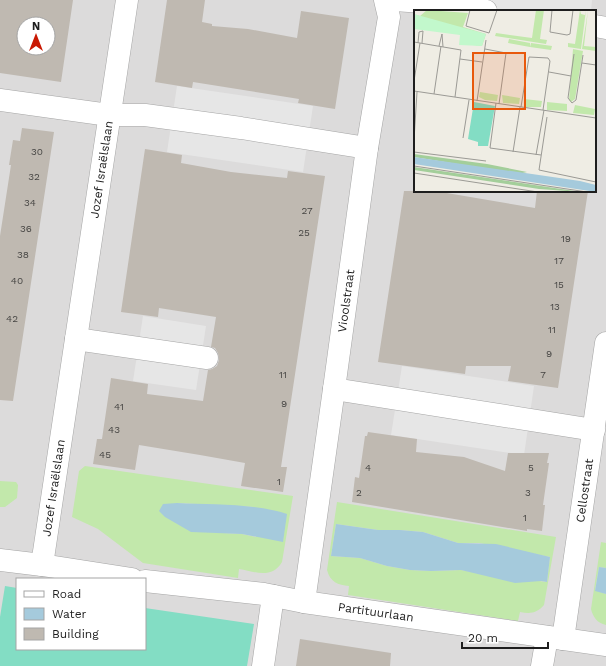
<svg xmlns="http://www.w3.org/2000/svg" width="606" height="666" viewBox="0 0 606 666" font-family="'Work Sans',sans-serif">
<rect width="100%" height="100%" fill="#efede4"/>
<path fill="#dcdbdb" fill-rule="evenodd" d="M0 0H606V666H0ZM415 11H595V191H415ZM24 24H48V48H24ZM17 579H145V649H17Z"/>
<g fill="#c2e8ab" fill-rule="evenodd">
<path d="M85 466 293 496 282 562C272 579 256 572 239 569L238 578 143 563 98 529 72 517 79 471ZM177 503 254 507 256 537 242 534 223 533Z"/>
<path d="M0 481 16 482 18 485 17 498 5 507H0Z"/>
<path d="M337 502 556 537 544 605C537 613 531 614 520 612L518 621 348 595 349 586C338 585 330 582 327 570ZM336 524 378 530H400L423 532 458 543H479L550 557 547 582 477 573 461 570 431 571 410 570 387 566 360 558 331 556Z"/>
<path d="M601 542 606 543V568L599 567 595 590 606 594V625C597 623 593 617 591 609Z"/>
</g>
<path fill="#83ddc4" d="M5 586 17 588V649H145V608L254 624 247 666H0V617Z"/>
<g fill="#e6e6e6">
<path d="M456 0H592L591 11H455Z"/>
<path d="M177 86 313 106 303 172 167 152Z"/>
<path d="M143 316 206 326 196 390 133 381Z"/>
<path d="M402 366 534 386 524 455 391 435Z"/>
</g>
<g fill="#a5cadc">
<path d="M177 503C212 505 254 503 287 514L283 542 242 534 191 532 165 517 159 511 163 504Z"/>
<path d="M336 524 378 530H400L423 532 458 543 496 544 550 557 547 582 541 581 515 583 461 570 431 571 410 570 387 566 360 558 331 556Z"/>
<path d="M599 567 606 568V594L595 591Z"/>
</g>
<g fill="#bfb9b1" fill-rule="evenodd">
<path d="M0 0H73L61 82 0 73ZM24 24H48V48H24Z"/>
<path d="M167 0H205L202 22 212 24V26L248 29 297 38 301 11 349 18 335 109 298 103 299 99 193 82 192 88 155 82Z"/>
<path d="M22 128 54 132 13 401 0 400V236L11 165H9L13 140 20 141Z"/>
<path d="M145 149 182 155 181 163 231 172 287 178 288 171 325 176 281 467H287L283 492 241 486 245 463 200 455 139 445 135 470 93 464 97 439H102L111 378 148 384 147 394 203 401 208 370 212 369 217 366 219 360 218 353 215 348 211 347 216 317 159 308 158 317 121 312Z"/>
<path d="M404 191H435L535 208 537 191H588L558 388 508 381 511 366H466L465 374 378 362Z"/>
<path d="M368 432 417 439 416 452 464 457 505 471 508 453H549L547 463H549L543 505H545L542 531 527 529V531L352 502 355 477 359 478 365 436H367Z"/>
<path d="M300 639 391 653 390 666H296Z"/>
</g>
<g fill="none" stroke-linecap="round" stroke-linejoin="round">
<defs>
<g id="minor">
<path d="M394 0 424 2 486 11"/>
<path d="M595 26 606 28"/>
<path d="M0 100 109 115H145L241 128 367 148"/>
<path d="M76 339 207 358"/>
<path d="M334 389 594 430"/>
<path d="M0 560 42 565 132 579"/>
<path id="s1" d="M42 565 127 0"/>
<path id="s2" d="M145 581 264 594 304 602 606 645"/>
<path id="s3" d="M304 602 334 389 367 148 389 17 385 0"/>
<path id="s4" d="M563 639 606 343"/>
<path d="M263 666 273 596"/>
<path d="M542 666 547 637"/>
</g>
</defs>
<use href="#minor" stroke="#a5a5a5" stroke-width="23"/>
<use href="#minor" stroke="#fff" stroke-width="22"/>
</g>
<g text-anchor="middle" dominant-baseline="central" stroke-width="3" stroke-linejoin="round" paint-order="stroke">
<g font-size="10" fill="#464543">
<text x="37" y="151">30</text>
<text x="34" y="176">32</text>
<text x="30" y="202">34</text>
<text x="307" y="210">27</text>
<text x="26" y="228">36</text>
<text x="304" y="232">25</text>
<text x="566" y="238">19</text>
<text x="23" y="254">38</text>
<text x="559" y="260">17</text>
<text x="17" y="280">40</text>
<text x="559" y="284">15</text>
<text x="555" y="306">13</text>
<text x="12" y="318">42</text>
<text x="552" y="329">11</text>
<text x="549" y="353">9</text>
<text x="283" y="374">11</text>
<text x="543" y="374">7</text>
<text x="284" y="403">9</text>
<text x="119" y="406">41</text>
<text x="114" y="429">43</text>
<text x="105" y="454">45</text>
<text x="368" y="467">4</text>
<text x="531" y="467">5</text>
<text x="279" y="481">1</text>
<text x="359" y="492">2</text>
<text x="528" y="492">3</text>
<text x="525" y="517">1</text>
</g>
<g font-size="12" fill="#1e1e1e" stroke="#fff">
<text stroke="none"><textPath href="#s1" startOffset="400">Jozef Israëlslaan</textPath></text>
<text stroke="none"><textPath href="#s3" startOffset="304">Vioolstraat</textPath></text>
<text stroke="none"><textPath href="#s1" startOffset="78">Jozef Israëlslaan</textPath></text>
<text stroke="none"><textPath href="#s4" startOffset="150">Cellostraat</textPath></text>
<text stroke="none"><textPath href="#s2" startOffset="233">Partituurlaan</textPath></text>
</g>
</g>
<g transform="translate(414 10)">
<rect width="182" height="182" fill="#efede4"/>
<path d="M13 0 54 3 49 17 72 24 68 36 51 34 47 25 0 4 6 6ZM122 0H130L126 29 133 30 132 34 81 26 82 23 118 28ZM166 0 167 4 171 5 172 0 167 39 154 37V33L161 34ZM174 0 170 36 182 37V41L168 39ZM95 29 116 33V37L94 33ZM117 33 138 36 137 40 116 37ZM159 39 169 41 161 89 157 92 155 90ZM66 82 84 85 83 91 71 90 65 87ZM88 85 106 88 105 94 89 93ZM110 89 128 91 127 97H111ZM133 92 153 94V101L133 100ZM161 95 181 99 180 105 159 103Z" fill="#c2e8ab"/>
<path d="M0 144 73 154 113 162 104 164 49 155 0 147ZM0 157 167 182 125 179 0 160Z" fill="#a3ce9a"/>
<path d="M0 4 72 24 68 36 45 35 46 25 0 19Z" fill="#c2f8cc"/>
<path d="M60 92 81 96 74 136H64V132L54 129Z" fill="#83ddc4"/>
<path d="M0 147 166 171 182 175V182L0 154Z" fill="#a5cadc"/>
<path fill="none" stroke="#9b9a95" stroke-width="1" d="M56 0 52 16 75 23 83 0M138 0 136 22 153 25 156 24 159 0M0 32 47 40 41 87M4 33 5 22 9 21 8 33M25 36 28 24 29 37M71 39 92 43 85 94M160 44 154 88 158 93 162 90 169 45M46 49 68 52M168 53 182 55M135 62 157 66M0 71 6 33M0 81 182 108M20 84 27 36M63 91 72 30M82 93 76 138 127 145M107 97 115 47 134 48 136 51 129 100M133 107 125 160 182 172M49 128 55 90M0 130 3 82M0 142 72 151M99 142 106 97M122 145 130 100M0 156 173 182M0 163 124 182"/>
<path fill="#e8590c" fill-opacity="0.15" stroke="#e8590c" stroke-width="2" d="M59 43H111V99H59Z"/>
<rect width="182" height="182" fill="none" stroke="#1e1e1e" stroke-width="2"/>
</g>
<rect x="16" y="578" width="130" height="72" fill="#ffffff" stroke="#a5a5a5"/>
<rect x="24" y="591" width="20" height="6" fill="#ffffff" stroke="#a5a5a5"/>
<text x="52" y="598" font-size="12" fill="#1e1e1e">Road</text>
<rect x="24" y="608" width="20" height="12" fill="#a5cadc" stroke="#a5a5a5"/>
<text x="52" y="618" font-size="12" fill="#1e1e1e">Water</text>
<rect x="24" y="628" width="20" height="12" fill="#bfb9b1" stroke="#a5a5a5"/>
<text x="52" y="638" font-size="12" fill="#1e1e1e">Building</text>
<g transform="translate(36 36)"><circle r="19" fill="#ffffff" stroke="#a5a5a5"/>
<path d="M0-3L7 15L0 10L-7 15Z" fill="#c91903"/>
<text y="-6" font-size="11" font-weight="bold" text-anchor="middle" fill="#1e1e1e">N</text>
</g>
<path d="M462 642v6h86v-6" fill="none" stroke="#1e1e1e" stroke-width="2"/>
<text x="468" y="642" font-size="12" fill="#1e1e1e" stroke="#ffffff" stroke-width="3" paint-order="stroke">20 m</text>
</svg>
